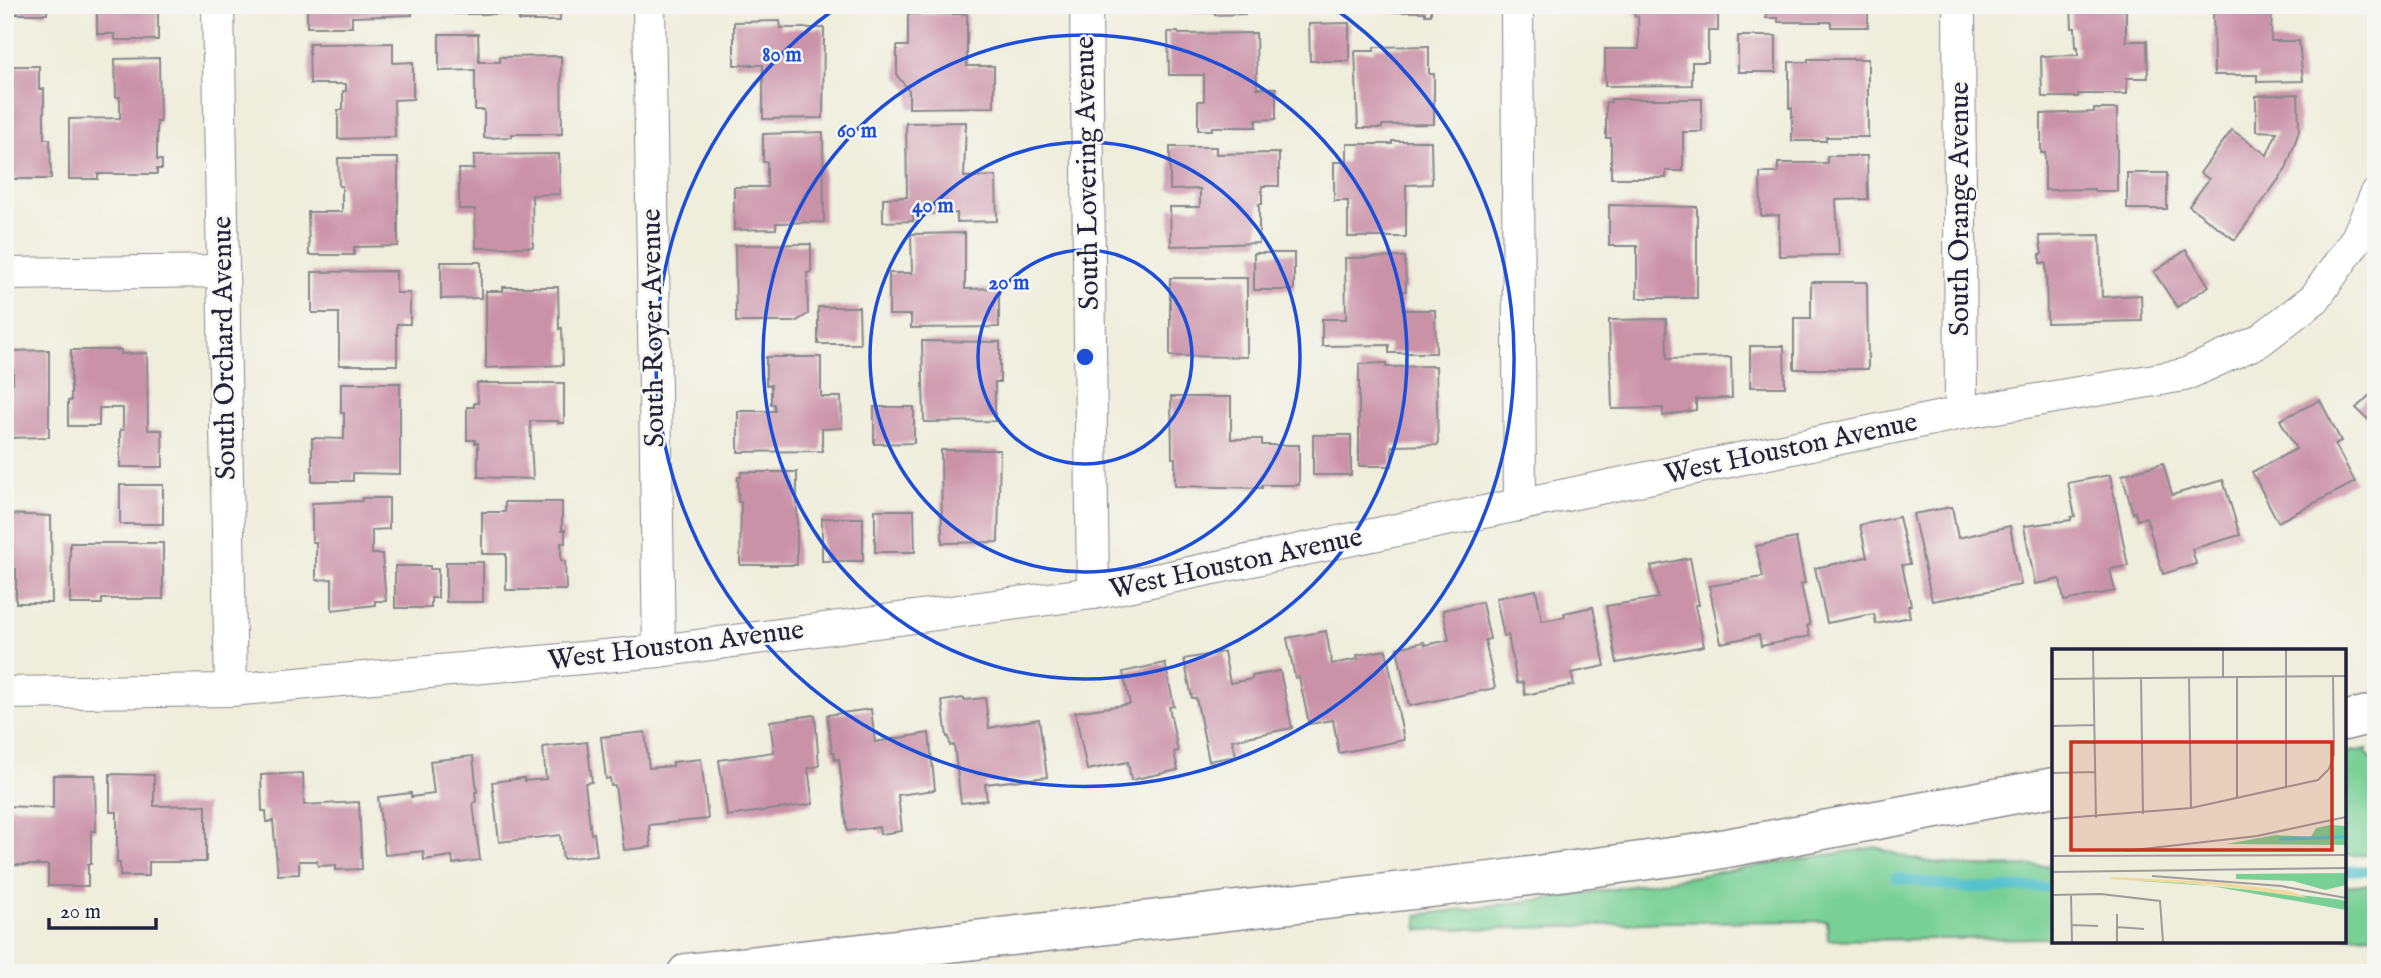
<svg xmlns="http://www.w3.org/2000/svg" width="2381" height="978" viewBox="0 0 2381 978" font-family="'IM FELL English',serif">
<rect width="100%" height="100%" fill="#f6f6f2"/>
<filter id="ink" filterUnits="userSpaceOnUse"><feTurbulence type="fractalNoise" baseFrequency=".0143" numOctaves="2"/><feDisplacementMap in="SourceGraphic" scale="14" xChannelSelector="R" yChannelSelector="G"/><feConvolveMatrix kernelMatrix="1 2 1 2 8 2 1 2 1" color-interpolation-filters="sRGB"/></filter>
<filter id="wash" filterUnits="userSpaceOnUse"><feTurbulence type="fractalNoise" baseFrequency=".00686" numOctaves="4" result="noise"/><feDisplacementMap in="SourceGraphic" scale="28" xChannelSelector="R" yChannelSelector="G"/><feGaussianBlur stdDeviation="1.57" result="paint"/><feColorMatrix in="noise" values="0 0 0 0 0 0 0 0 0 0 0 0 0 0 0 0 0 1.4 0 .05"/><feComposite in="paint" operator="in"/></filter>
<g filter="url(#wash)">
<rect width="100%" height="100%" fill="#efeddb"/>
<g fill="#79d096" stroke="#4e7968" stroke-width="2">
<path d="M2367 749 2366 753 2370 757 2376 758V855H2344V753Z"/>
<path d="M1877 847C1933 871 1994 867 2054 865V938L1828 940 1827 921 1665 922 1558 927 1418 930 1417 915 1569 896Z"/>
<path d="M2344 885H2376V935L2344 936Z"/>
</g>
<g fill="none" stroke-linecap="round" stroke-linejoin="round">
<g stroke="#54c1cd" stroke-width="10">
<path d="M2344 871 2376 870"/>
<path d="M1896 878 1962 888 2054 887"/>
</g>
</g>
<g id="blocks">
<g fill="#ca92a7">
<rect x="5" y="5" width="42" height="9"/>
<path d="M97 5H158V40H115V34H97Z"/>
<path d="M307 5H411L412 15 352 17V27H307Z"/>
<path d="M455 5H560V21H519V14H455Z"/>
<path d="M1168 5H1245V14L1215 15V12H1168Z"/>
<rect x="1317" y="5" width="30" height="5"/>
<path d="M1385 5H1431V15H1425V12H1385Z"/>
<path d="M1635 5H1718V31H1708V62H1692V85L1605 86V49H1639L1638 16H1635Z"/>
<path d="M1766 5H1868V27H1831V22H1778V18H1766Z"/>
<path d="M2071 5H2126V41H2147L2148 78H2127V94H2078V97H2042L2041 56 2078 55V47H2076L2075 28H2072Z"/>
<path d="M2213 5H2272L2271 41H2299L2303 81 2257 82V75H2214Z"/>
<path d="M908 14H967V66H994V107L909 108V90L897 76V46H908Z"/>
<path d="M780 21 781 28H824L823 118 763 119V65H734V22Z"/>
<path d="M1349 23V61H1310L1309 24Z"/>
<path d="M1168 32H1178L1179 34 1256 33 1257 88H1276V119L1256 120V127H1212V130H1198V101H1204V75H1169Z"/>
<path d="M439 34H478L479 62H500V57L561 56 562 134H512V137L484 138V110H475V70L439 71Z"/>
<rect x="1738" y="36" width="38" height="36"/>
<path d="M309 43H317V44L393 43V63L413 62V99L394 100 395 137 338 139V110H343V91H346V84H310Z"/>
<path d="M1429 46V74H1434V124L1382 125V128H1358L1355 51H1374V47Z"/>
<path d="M159 58 160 122H157V160H162V169H157V174H98V179H69V119L120 118V97H116L115 59Z"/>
<path d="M1808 59H1868V137H1826V141H1792V108H1789V62H1808Z"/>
<path d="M13 66H39V89H44V139H50L51 179H9L8 145H5V89H13Z"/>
<path d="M2298 94 2299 131 2286 169 2235 240 2189 206 2209 179 2200 173 2232 130 2267 155 2277 132 2256 131V96Z"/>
<path d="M1611 99H1702V132H1683V171H1666V178H1611V138H1606V102H1611Z"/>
<path d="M2094 109H2117V191H2094V189L2045 190V153H2041V114L2094 112Z"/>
<path d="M966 122 964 177 996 176 997 221 957 222V213L913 214V221L883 222V198L907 197 906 123Z"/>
<path d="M823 132 824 222 776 223V229L734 230V187H767V162H763V134Z"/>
<path d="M1392 141H1431L1432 184 1406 185V237H1348V201H1334V162H1347V144H1392Z"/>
<path d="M1170 147H1216V154L1279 153V186H1262V204H1259V243L1171 246 1170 207H1200V189L1170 190Z"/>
<path d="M559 154 560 194 532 195 533 247 476 248 475 209H459V169H474V155Z"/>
<path d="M1827 156H1867L1868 199 1836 200 1839 255 1779 256V215L1761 216 1760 173H1778V163H1827Z"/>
<path d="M338 158H398V246L354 247V255H309L308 212H342V186H339Z"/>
<rect x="2127" y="173" width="40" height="36"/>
<path d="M1609 205 1697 207V298H1637V246H1609Z"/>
<path d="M965 233V289L999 288V327L911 328V315H889V273H912L911 234Z"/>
<path d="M2100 235 2102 297 2141 295 2142 321 2047 323 2046 263H2040V254H2042L2039 236Z"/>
<path d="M811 244V272L807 273 808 314 795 322H736L735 245Z"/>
<path d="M2186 250 2209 286 2177 307 2154 272Z"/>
<rect x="1254" y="253" width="40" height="37"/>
<path d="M1405 257 1406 291H1403V310H1435L1436 353H1389V345L1322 346V319H1346L1345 258Z"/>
<path d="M441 262H481V298L441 299Z"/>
<path d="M396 271V293H410V324H397V365H339V313H312V272Z"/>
<path d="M1170 278H1247V357L1170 356Z"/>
<path d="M1811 282H1867L1868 369H1794V318H1811Z"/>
<path d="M503 287H558L559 329 562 328 563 365 486 368V291H503Z"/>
<path d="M818 307H859L860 344H818Z"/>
<path d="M1666 319 1667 359 1731 357 1732 398 1696 399V410L1663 416V408L1612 409 1609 320Z"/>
<path d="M922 341 1000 342V382H995V421L924 422Z"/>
<path d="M1750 346H1784L1785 387H1750Z"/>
<path d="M49 350V437L5 438V384L13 383V351Z"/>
<path d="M71 350H121V354L147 353 148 430H162L163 467H120V430H123V408H99V426H68V401H71Z"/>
<path d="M766 357H821V397H841L842 428 822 429V451L738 452V411H775L774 404H771V385H766Z"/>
<path d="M1386 363V367L1436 366 1438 445 1392 446V466H1359V364Z"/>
<path d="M341 383H400V474L353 473V481H312V438L344 439V413H341Z"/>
<path d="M477 383H564V423H558V421H530L533 479 478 477V443H475V440H467V407H474V403H478Z"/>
<path d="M2376 389V427L2356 408Z"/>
<path d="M1171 397H1231V439H1262V445H1299V485H1262V488L1175 486V458H1172Z"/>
<path d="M2320 400 2341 441 2335 444 2355 482 2278 522 2252 472 2296 449 2280 420Z"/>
<path d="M874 407H914V443L874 444Z"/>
<rect x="1313" y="435" width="38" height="40"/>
<path d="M941 450H1000L998 542 942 543Z"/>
<path d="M2163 463 2172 495 2223 480 2240 535 2192 549 2196 564 2163 574 2146 517 2138 520 2135 512 2133 513 2122 475Z"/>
<path d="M741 472H797V565H740L741 502H738V477H741Z"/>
<path d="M2110 475 2128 566 2110 569 2115 591 2064 601 2060 579 2035 584 2024 526 2071 520V517L2075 516 2068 483Z"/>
<rect x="120" y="485" width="43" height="39"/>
<path d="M362 498H389V529L372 530V554H382L386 601H375V605L332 610V579L316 580V542H312V503L362 501Z"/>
<path d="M505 502H562V530H565V543H561V561H565L566 590H506V554H482V512H505Z"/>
<path d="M1952 507 1958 538 2010 526 2021 585 1932 601 1913 514Z"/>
<path d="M875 510H914L915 552H875Z"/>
<path d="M5 514 51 516 52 603H16V569H5Z"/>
<path d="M1899 517 1910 564 1902 565 1911 605 1908 606 1910 617 1876 624 1874 614 1827 623 1815 568 1867 557 1860 525Z"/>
<rect x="822" y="518" width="41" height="43"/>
<path d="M1796 538 1805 583 1801 584 1810 625 1807 626 1810 636 1761 646 1759 635 1721 643 1709 586 1763 577 1756 546Z"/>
<path d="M70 543H163V599H102V604H70Z"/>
<path d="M1690 558 1699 605H1695L1704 646 1617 663 1606 606 1658 598 1651 566Z"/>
<rect x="446" y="562" width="37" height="40"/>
<path d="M395 566H430V569H438V598H431V608H395Z"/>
<path d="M1536 590 1542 621 1565 617 1564 613 1593 607 1605 666 1571 673 1574 685 1525 695 1523 682 1517 683 1508 635 1504 636 1496 598Z"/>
<path d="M1482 602 1490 639 1485 640 1495 688 1409 706 1397 648 1424 642 1425 645 1449 640 1443 610Z"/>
<path d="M1326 631 1332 664 1358 659 1357 655 1386 650 1404 740 1339 753 1333 720 1309 724 1299 677 1295 678 1287 638Z"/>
<path d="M1224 652 1230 683 1252 679V676L1280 671 1292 728 1232 740 1236 756 1209 761 1196 698H1192L1184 659Z"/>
<path d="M1165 663 1174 706 1169 707 1178 751 1174 752 1178 770 1131 780 1128 762 1087 770 1075 712 1130 704 1123 672Z"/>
<path d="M964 698V700L985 698 989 728 1039 719 1047 777 985 784 987 800 961 803 954 745 950 746 949 737H947L942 701Z"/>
<path d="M871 709 875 742 929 733 935 790 898 795 902 831 880 834 879 827 847 831 839 759 835 760 834 752H832L827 715Z"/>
<path d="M815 715 819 766 808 768 813 804 727 816 719 760 774 752 770 721Z"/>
<path d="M645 732 649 768 673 766V762L701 759 708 819 649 825 651 847 624 850 615 786H611L610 778 606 779 601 737Z"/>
<path d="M587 742 592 782 585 783 591 834 594 833 597 855 563 859 560 835 499 842 492 782 524 778V781L546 779 543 747Z"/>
<path d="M473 756 477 792H475L476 802 473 803 480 860 453 864 452 856 424 860 423 851 385 855 378 797 411 793V797L434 794 430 761Z"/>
<path d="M303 773 304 805 359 802 362 869 336 870V865L318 866 317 861H299V874L278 875 273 821 267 822 266 811H262L261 775Z"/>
<path d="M110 774 154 775V806L206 805V862H149V876H120V863H117V812H110Z"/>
<path d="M53 775H95L96 831H91V864H88V886H48V865H5V806L53 808Z"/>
</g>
</g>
</g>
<g filter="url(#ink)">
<use href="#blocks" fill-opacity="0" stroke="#88888b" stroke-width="2"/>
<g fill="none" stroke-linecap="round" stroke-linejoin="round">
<defs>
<g id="minor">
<path d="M218 5 231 690"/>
<path d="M649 5 659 651"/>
<path d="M1086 5 1093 593"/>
<path d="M1517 5 1520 505"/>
<path d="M1959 5 1961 413"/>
<path d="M5 274 223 271"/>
<path d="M5 693 231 690 659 651 1093 593 1961 413 2184 375 2259 341 2315 298 2357 238 2376 195"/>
</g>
<g id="motorway">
<path d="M2344 721 2376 713"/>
<path d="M687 973 1500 880 1700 853 2054 787"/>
</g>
</defs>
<use href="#minor" stroke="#88888b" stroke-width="34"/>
<use href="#motorway" stroke="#88888b" stroke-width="41"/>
<use href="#minor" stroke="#fff" stroke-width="32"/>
<use href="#motorway" stroke="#fff" stroke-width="38"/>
</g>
</g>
<g fill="none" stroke="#1d4ed8" stroke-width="3.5">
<circle cx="1085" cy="357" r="107"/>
<circle cx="1085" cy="357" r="215"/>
<circle cx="1085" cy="357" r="322"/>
<path d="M1331 6A429 429 0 1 1 839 6"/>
</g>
<g text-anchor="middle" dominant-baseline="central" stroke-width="5" stroke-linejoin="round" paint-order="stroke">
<g font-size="28" fill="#22223b" stroke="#f6f6f2">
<text transform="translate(1088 173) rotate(-91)">South Lovering Avenue</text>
<text transform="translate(1960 209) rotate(-90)">South Orange Avenue</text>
<text transform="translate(654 328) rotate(-91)">South Royer Avenue</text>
<text transform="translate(225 348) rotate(-91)">South Orchard Avenue</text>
<text transform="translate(1791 449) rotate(-12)">West Houston Avenue</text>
<text transform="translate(1236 564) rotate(-12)">West Houston Avenue</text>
<text transform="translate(676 646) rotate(-7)">West Houston Avenue</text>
</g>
</g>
<g transform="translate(2052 649)">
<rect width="294" height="294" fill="#efeddb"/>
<path d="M278 176 294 177V187L264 190H294V196L174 195 224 186 259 188 264 179ZM294 224V236L273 241 241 232 184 230V225ZM93 230 284 250 294 252V261L159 237 88 232Z" fill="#79d096"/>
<path d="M61 228 164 233 238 242 256 249 162 236 56 230Z" fill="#eeda9e"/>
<path fill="none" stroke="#54c1cd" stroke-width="3.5" d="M227 190 294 188"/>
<path fill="none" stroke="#9d9c9b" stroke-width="2" d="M41 1 44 169M171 1V28M234 1V139M185 28V149M89 29 91 165M137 29 139 159M0 30 294 27M0 77 42 76M0 124 43 123M0 170 139 159 266 131 277 120 282 105 281 28M73 202 205 187 294 168M0 207 294 206M0 223 294 219M100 227 229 237 294 249M0 246 49 245 108 252 111 293M19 246 20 293M65 265V293M20 276 46 277M65 278 92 280"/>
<path fill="#c8321e" fill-opacity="0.15" stroke="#c8321e" stroke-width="3.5" d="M19 93H280V201H19Z"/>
<rect width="294" height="294" fill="none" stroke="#22223b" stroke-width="3.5"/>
</g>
<circle cx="1085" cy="357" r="10" fill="#1d4ed8" stroke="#f6f6f2" stroke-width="3.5"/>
<g font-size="21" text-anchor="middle" font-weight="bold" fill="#1d4ed8" stroke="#f6f6f2" stroke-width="5" stroke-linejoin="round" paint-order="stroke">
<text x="782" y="61">80 m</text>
<text x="857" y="137">60 m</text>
<text x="933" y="212">40 m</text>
<text x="1009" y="289">20 m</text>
</g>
<rect width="2381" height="978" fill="none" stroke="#f6f6f2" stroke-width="28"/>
<path d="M49 918v10h107v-10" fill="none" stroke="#22223b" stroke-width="3.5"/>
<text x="60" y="918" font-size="21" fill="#22223b" stroke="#f6f6f2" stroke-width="5" paint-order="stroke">20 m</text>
</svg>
